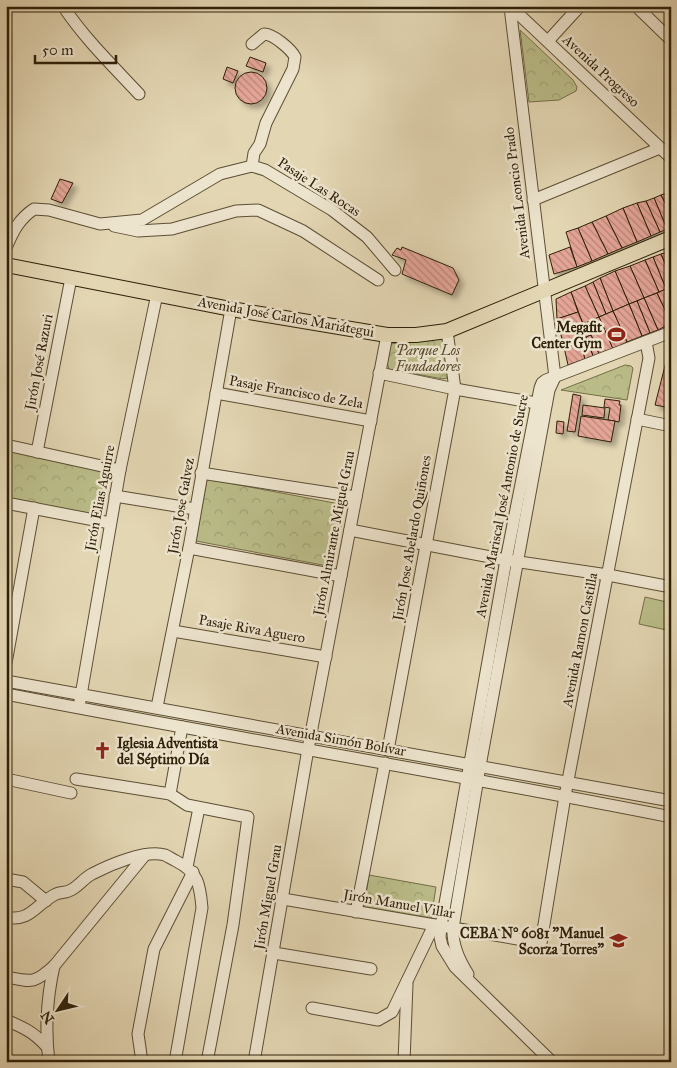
<svg xmlns="http://www.w3.org/2000/svg" width="677" height="1068" viewBox="0 0 677 1068" font-family="'IM FELL Great Primer',serif">
<defs>
<pattern id="park-crowns" width="20" height="18" patternUnits="userSpaceOnUse" patternTransform="scale(1.25)"><rect width="20" height="18" fill="#babc88"/><path d="M2 6a3 3 0 1 1 6 0M12 15a3 3 0 1 1 6 0" fill="none" stroke="#a0a174"/></pattern>
<pattern id="building-back-hatch" width="6" height="6" patternUnits="userSpaceOnUse" patternTransform="scale(1.25)"><rect width="6" height="6" fill="#e4a597"/><path d="M-1 5l2 2M0 0l6 6M5-1l2 2" fill="none" stroke="#b98679"/></pattern>
<filter id="shadow"><feDropShadow dx="4.5" dy="4.5" stdDeviation="2.5" flood-color="#0004"/></filter>
</defs>
<rect width="100%" height="100%" fill="#e3d6b3"/>
<filter id="stains"><feTurbulence type="fractalNoise" baseFrequency=".004" numOctaves="4"/><feColorMatrix values="0 0 0 0 .2 0 0 0 0 .09 0 0 0 0 .02 0 0 0 .5 -.17"/></filter>
<radialGradient id="worn" r=".72"><stop offset=".6" stop-color="#630" stop-opacity="0"/><stop offset="1" stop-color="#630" stop-opacity=".3"/></radialGradient>
<g fill="url(#park-crowns)" stroke="#746e48">
<path d="M520 30 573 80 577 87 576 91 559 100 529 102Z"/>
<path d="M443 338 449 373 447 378 443 379 389 369 387 362 390 344Z"/>
<path d="M625 365 631 366 633 368 627 400 561 390Z"/>
<path d="M6 450 109 470 100 517 6 498Z"/>
<path d="M207 479 345 505 333 567 196 541Z"/>
<path d="M369 875 436 887 431 919 364 907Z"/>
</g>
<path fill="#babc88" stroke="#746e48" d="M645 597 671 603V631L639 624Z"/>
<g fill="url(#building-back-hatch)" stroke="#2f2009" filter="url(#shadow)">
<path d="M250 57 266 63 263 72 246 66Z"/>
<path d="M227 67 238 71 233 83 223 79Z"/>
<circle cx="251" cy="88" r="16"/>
<path d="M60 179 73 183 62 203 51 199Z"/>
<path d="M669 192 671 196V215L661 195Z"/>
<path d="M661 195 671 215V227L667 229 654 198Z"/>
<path d="M654 198 667 229 660 232 646 201Z"/>
<path d="M646 201 660 232 651 236 637 203Z"/>
<path d="M637 203 651 236 637 242 623 208Z"/>
<path d="M623 208 637 242 622 248 606 216Z"/>
<path d="M606 216 622 248 608 254 592 222Z"/>
<path d="M592 222 608 254 592 261 578 228Z"/>
<path d="M578 228 592 261 577 267 566 232Z"/>
<path d="M402 247 453 268 459 280 452 295 402 274 406 260 392 255 397 248 401 250Z"/>
<path d="M570 247 577 267 554 274 549 255Z"/>
<path d="M671 251V278L661 254Z"/>
<path d="M661 254 671 278V287L666 289 653 257Z"/>
<path d="M653 257 666 289 659 292 645 260Z"/>
<path d="M645 260 659 292 644 298 630 266Z"/>
<path d="M630 266 644 298 629 304 615 271Z"/>
<path d="M615 271 629 304 613 311 600 278Z"/>
<path d="M600 278 613 311 606 314 593 282Z"/>
<path d="M593 282 606 314 599 317 585 286Z"/>
<path d="M585 286 599 317 583 324 571 292Z"/>
<path d="M666 289 671 299V323L657 293Z"/>
<path d="M571 292 578 312 557 319 556 299Z"/>
<path d="M657 293 671 323 658 330 644 298Z"/>
<path d="M644 298 658 330 650 333 637 301Z"/>
<path d="M637 301 650 333 642 336 629 304Z"/>
<path d="M629 304 642 336 627 342 613 311Z"/>
<path d="M613 311 627 342 613 349 599 317Z"/>
<path d="M578 312 583 324 560 331 557 319Z"/>
<path d="M599 317 613 349 599 354 586 323Z"/>
<path d="M586 323 591 335 564 347 560 331Z"/>
<path d="M591 335 599 354 593 356 586 337Z"/>
<path d="M586 337 593 356 585 359 579 340Z"/>
<path d="M579 340 585 359 568 365 564 347Z"/>
<path d="M671 353V408L655 405 668 354Z"/>
<path d="M573 394 581 396 575 432 567 431Z"/>
<path d="M605 399 620 401 619 405H621L619 422 608 420 610 408 604 407Z"/>
<path d="M583 405 605 408 604 418 582 415Z"/>
<path d="M581 416 615 421 611 442 578 436Z"/>
<path d="M557 421 564 422 563 434 556 433Z"/>
</g>
<g fill="none" stroke-linecap="round" stroke-linejoin="round">
<defs>
<g id="minor">
<path d="M63 6C84 38 113 66 139 94"/>
<path d="M510 6 671 158"/>
<path d="M636 6 671 40"/>
<path d="M510 7 555 377"/>
<path d="M548 41 580 6"/>
<path d="M252 166 254 153 260 144 266 123 293 69 295 57C291 49 273 34 264 34L252 44"/>
<path d="M533 200 660 148"/>
<path d="M114 226 138 231 172 229 236 211 258 210 303 231 378 280"/>
<path d="M6 248C13 231 19 219 34 209L49 210 100 224 142 220 220 174 252 166 265 170 332 210 367 237 395 270"/>
<path d="M379 373 455 389 542 404"/>
<path d="M216 393 371 421"/>
<path d="M637 419 671 426"/>
<path d="M6 445 120 470"/>
<path d="M37 452 71 278"/>
<path d="M201 473 356 497"/>
<path d="M115 496 195 509"/>
<path d="M6 503 110 523"/>
<path d="M350 530 506 560 608 575 671 587"/>
<path d="M189 548 341 576"/>
<path d="M173 631 326 657"/>
<path d="M6 663 34 508"/>
<path d="M6 681 671 801"/>
<path d="M6 694C227 737 450 773 671 817"/>
<path d="M80 701 120 470 157 294"/>
<path d="M157 707 189 548 231 309"/>
<path d="M388 750 455 389 447 331"/>
<path d="M6 779 71 793"/>
<path d="M76 779 170 794 187 805 248 817 233 925 207 1062"/>
<path d="M170 794 182 727"/>
<path d="M187 867 199 808"/>
<path d="M6 879 23 882 46 901"/>
<path d="M283 899 541 943 565 796 649 358 646 342"/>
<path d="M356 912 385 763"/>
<path d="M6 917C30 923 37 903 56 894 61 892 66 893 71 890 79 886 84 878 92 874 109 865 146 849 165 855 169 857 172 859 176 861 198 872 200 884 202 908L175 1062"/>
<path d="M274 953 371 969"/>
<path d="M468 974C459 960 452 945 453 928L480 766 549 390 555 377"/>
<path d="M6 977C32 982 34 984 54 966L145 855"/>
<path d="M312 1008 378 1020 392 1012 434 925"/>
<path d="M6 1020C24 1028 34 1032 47 1047"/>
<path d="M49 1062C45 1030 47 997 54 966"/>
<path d="M142 1062 138 1034 154 949 193 872"/>
<path d="M254 1062 308 749 387 335"/>
<path d="M404 1062 407 984"/>
<path d="M552 1062 455 967 442 946 440 937 441 926 506 560 540 388 542 383 546 380 671 332"/>
</g>
<path id="major" d="M6 265 231 309 387 335H416L447 331 671 238"/>
</defs>
<use href="#minor" stroke="#5c4e34" stroke-width="13"/>
<use href="#major" stroke="#2f2009" stroke-width="16"/>
<use href="#minor" stroke="#ede4ce" stroke-width="11"/>
<use href="#major" stroke="#e3d6b3" stroke-width="14"/>
</g>
<defs>
<symbol id="stadium-bare" viewBox="-9 -9 18 18"><path d="M0-5a6.5 5 0 1 0 0 10a6.5 5 0 1 0 0-10ZM-3.5-1.8h7v3.6h-7Z" fill="#8f2418" stroke="#ede4ce" stroke-width="2.5" paint-order="stroke"/></symbol>
<symbol id="church-bare" viewBox="-9 -9 18 18"><path d="M-1.2-6h2.4v3.5h3.3v2.4h-3.3V6h-2.4V-.1h-3.3v-2.4h3.3Z" fill="#8f2418" stroke="#ede4ce" stroke-width="2.5" paint-order="stroke"/></symbol>
<symbol id="school-bare" viewBox="-9 -9 18 18"><path d="M0-5L7-2L0 1L-7-2ZM-4 1L0 2.5L4 1V4Q0 6-4 4Z" fill="#8f2418" stroke="#ede4ce" stroke-width="2.5" paint-order="stroke"/></symbol>
</defs>
<g fill-rule="evenodd">
<use href="#stadium-bare" x="604" y="322" width="25" height="25"/>
<use href="#church-bare" x="90" y="738" width="25" height="25"/>
<use href="#school-bare" x="606" y="928" width="25" height="25"/>
</g>
<g text-anchor="middle" dominant-baseline="central" stroke-width="5" stroke-linejoin="round" paint-order="stroke">
<g font-size="14" fill="#2f2009" stroke="#ede4ce">
<text transform="translate(601 71) rotate(43)">Avenida Progreso</text>
<text transform="translate(319 187) rotate(33)">Pasaje Las Rocas</text>
<text transform="translate(517 193) rotate(-97)">Avenida Leoncio Prado</text>
<text transform="translate(286 317) rotate(10)">Avenida José Carlos Mariátegui</text>
<text transform="translate(39 362) rotate(-79)">Jirón José Razuri</text>
<text transform="translate(296 392) rotate(10)">Pasaje Francisco de Zela</text>
<text transform="translate(100 498) rotate(-79)">Jirón Elias Aguirre</text>
<text transform="translate(181 506) rotate(-80)">Jirón Jose Galvez</text>
<text transform="translate(502 506) rotate(-79)">Avenida Mariscal José Antonio de Sucre</text>
<text transform="translate(334 533) rotate(-79)">Jirón Almirante Miguel Grau</text>
<text transform="translate(412 538) rotate(-80)">Jirón Jose Abelardo Quiñones</text>
<text transform="translate(252 629) rotate(10)">Pasaje Riva Aguero</text>
<text transform="translate(580 640) rotate(-79)">Avenida Ramon Castilla</text>
<text transform="translate(341 740) rotate(10)">Avenida Simón Bolívar</text>
<text transform="translate(268 897) rotate(-80)">Jirón Miguel Grau</text>
<text transform="translate(399 904) rotate(10)">Jirón Manuel Villar</text>
</g>
<g font-size="14" font-weight="bold" fill="#2f2009" stroke="#ede4ce" text-anchor="end">
<text x="602" y="327">Megafit<tspan x="602" dy="16">Center Gym</tspan></text>
<text x="117" y="743" text-anchor="start">Iglesia Adventista<tspan x="117" dy="16">del Séptimo Día</tspan></text>
<text x="604" y="933">CEBA N° 6081 "Manuel<tspan x="604" dy="16">Scorza Torres"</tspan></text>
</g>
<g font-size="14" font-style="italic" fill="#524729" stroke="#ede4ce">
<text x="428" y="350">Parque Los<tspan x="428" dy="16">Fundadores</tspan></text>
</g>
</g>
<rect width="677" height="1068" fill="none" stroke="#e3d6b3" stroke-width="25"/>
<rect x="8" y="8" width="662" height="1053" fill="none" stroke="#2f2009" stroke-width="2.5"/>
<rect x="12" y="12" width="652" height="1043" fill="none" stroke="#2f2009"/>
<g transform="translate(58 1010) rotate(235)" stroke="#ede4ce" stroke-width="4" paint-order="stroke">
<path d="M0-4L9 19L0 12L-9 19Z" fill="#2f2009"/>
<text y="-8" font-size="14" font-weight="bold" text-anchor="middle" fill="#2f2009">N</text>
</g>
<path d="M35 55v8h81v-8" fill="none" stroke="#2f2009" stroke-width="2.5"/>
<text x="42" y="55" font-size="15" fill="#2f2009" stroke="#ede4ce" stroke-width="4" paint-order="stroke">50 m</text>
<rect width="100%" height="100%" filter="url(#stains)"/>
<rect width="100%" height="100%" fill="url(#worn)"/>
</svg>
